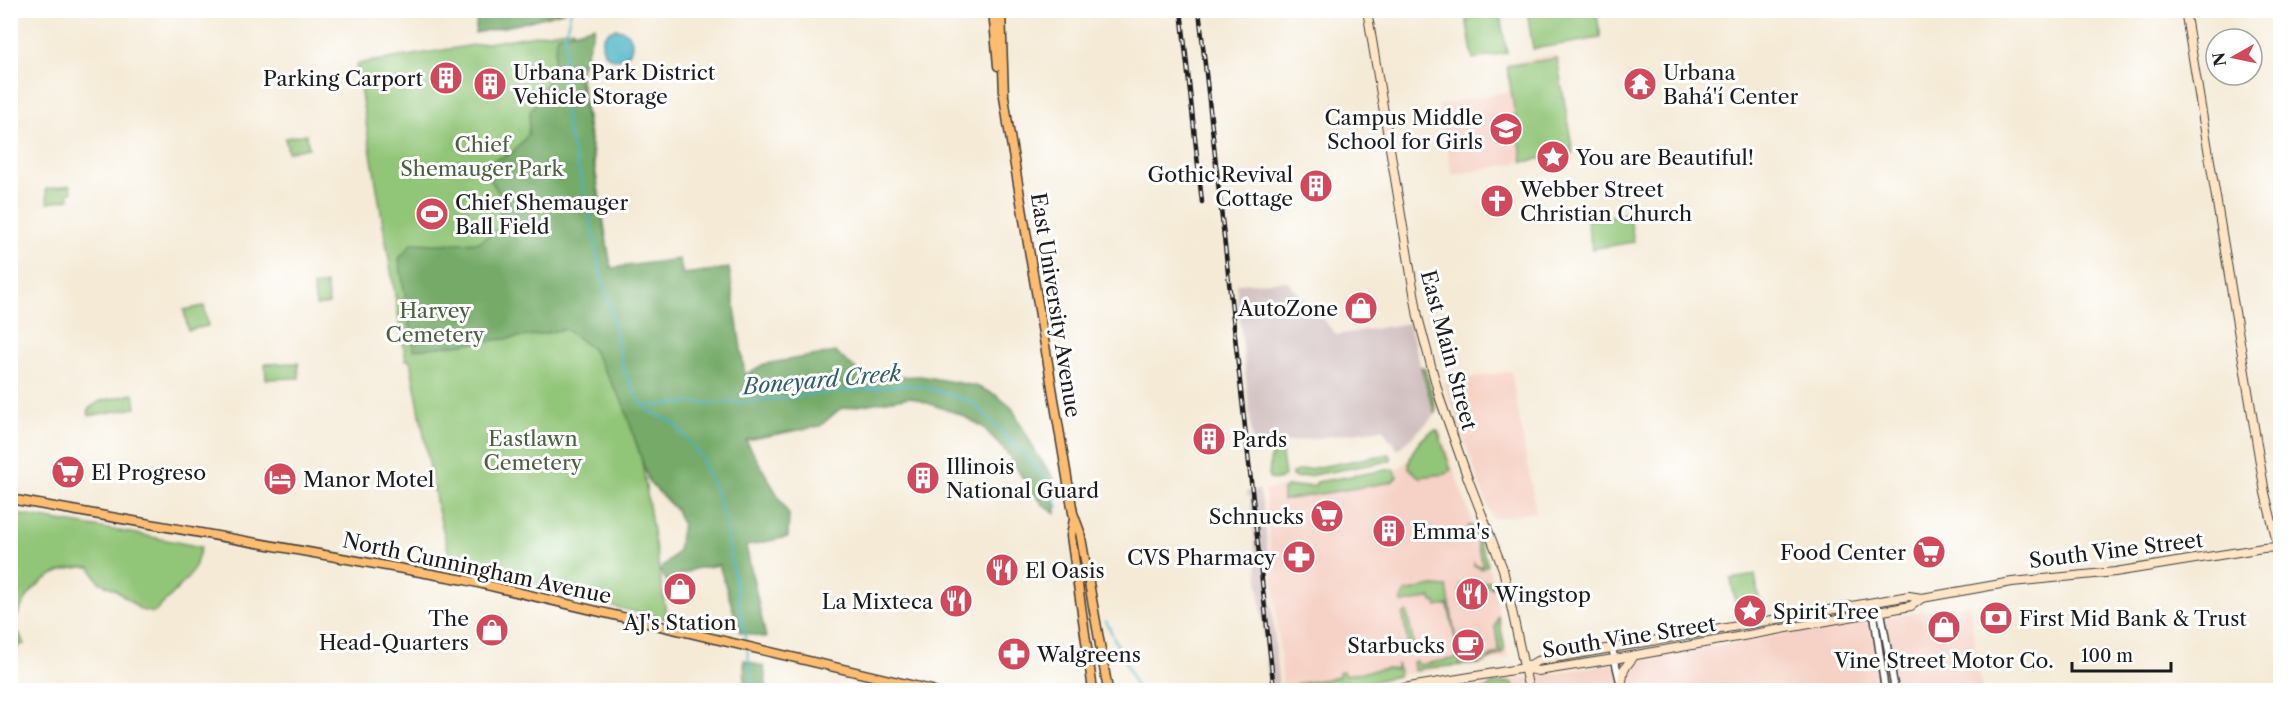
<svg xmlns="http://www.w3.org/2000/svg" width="2291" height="701" viewBox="0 0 2291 701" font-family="'Libre Caslon Text',serif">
<rect width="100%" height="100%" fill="#fff"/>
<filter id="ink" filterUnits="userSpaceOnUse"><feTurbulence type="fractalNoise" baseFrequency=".0167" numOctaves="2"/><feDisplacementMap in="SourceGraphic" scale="12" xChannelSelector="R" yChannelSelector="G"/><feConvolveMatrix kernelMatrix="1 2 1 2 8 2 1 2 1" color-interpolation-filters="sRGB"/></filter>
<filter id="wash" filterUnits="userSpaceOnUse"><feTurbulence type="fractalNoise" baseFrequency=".008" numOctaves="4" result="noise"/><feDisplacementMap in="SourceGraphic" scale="24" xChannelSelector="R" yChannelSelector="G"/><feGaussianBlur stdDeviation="1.35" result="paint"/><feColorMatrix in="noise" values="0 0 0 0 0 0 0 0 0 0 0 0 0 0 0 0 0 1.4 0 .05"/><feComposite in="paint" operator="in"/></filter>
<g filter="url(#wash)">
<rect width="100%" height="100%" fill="#f4ead6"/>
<g fill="#f6d1c5">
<path d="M1555 54 1573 153 1452 175 1439 105 1510 91 1505 63Z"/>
<path d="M1511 371 1536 512 1492 519 1444 383Z"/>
<path d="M1441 433 1490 572 1509 658 1393 676 1329 690H1283L1265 489 1389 476Z"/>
<path d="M1969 604 1982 690H1455L1868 620Z"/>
</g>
<g fill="#d1bfbf">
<path d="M1287 281 1337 335 1409 323 1434 416 1398 450 1382 429 1253 447 1236 284Z"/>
<path d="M1259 490 1264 511 1279 690H1269L1250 496H1247V491Z"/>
</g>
<g fill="#91c577" stroke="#56704a" stroke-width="1.5">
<path d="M1465 11H1499L1507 53 1473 59Z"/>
<path d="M1527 11H1596L1601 38 1533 49Z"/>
<path d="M573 29 667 619 462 572 452 566 437 506 410 360H406L356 64Z"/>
<path d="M1557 58 1573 153 1523 162 1507 66Z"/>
<path d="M306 134 309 148 288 152 285 138Z"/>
<path d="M70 185 72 192 68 193 69 199 48 203 46 189Z"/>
<path d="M1629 213 1634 242 1592 249 1587 220Z"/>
<path d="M326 284 329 304 316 306 313 286Z"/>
<path d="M204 306 208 326 188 330 184 310Z"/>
<path d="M298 363 299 378 266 379 265 364Z"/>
<path d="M1421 367 1425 368 1436 409 1435 415Z"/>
<path d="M134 394 136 408 89 416 88 409 100 401Z"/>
<path d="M1435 430 1438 431 1451 470 1446 474 1419 477 1409 468C1408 453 1422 436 1435 430Z"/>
<path d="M1280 441 1285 476 1278 480 1270 479 1269 476 1272 442Z"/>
<path d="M1389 454 1391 456V460L1379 463 1296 478 1292 476V473L1298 471Z"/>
<path d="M1392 469 1395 470 1397 477 1392 482 1283 500V490L1286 487 1314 486 1317 482Z"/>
<path d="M11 513 132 533 201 547 195 567 188 578 154 613 141 610 116 590 99 582 90 567C48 566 20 593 13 633L14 635 19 633 24 644 19 645 11 658Z"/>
<path d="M1468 526H1473L1486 559 1488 565 1481 569 1474 565V563L1476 566H1482L1483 562 1481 561 1475 534H1467Z"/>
<path d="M1755 575 1761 614 1738 618 1731 579Z"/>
<path d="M1489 581H1492L1493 588C1485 583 1468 589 1460 593L1461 585Z"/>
<path d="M1433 586 1447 587 1460 665 1485 662 1493 654 1503 653 1480 664 1424 668 1416 671 1414 670 1413 662 1416 661 1418 665 1458 658V652L1448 605 1437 607 1436 602H1432L1431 598 1403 603 1401 601 1405 592Z"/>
<path d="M1407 612 1415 651 1412 652 1409 651 1403 615Z"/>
<path d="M1498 615 1504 644V651H1499L1495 627Z"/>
<path d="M1397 663 1399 670 1398 676 1335 690H1298L1296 684 1339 677V672L1343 671 1344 675 1388 668 1397 669Z"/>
<path d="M1509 682 1513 683 1515 690H1484L1493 684Z"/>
</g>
<g fill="#74aa68" stroke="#486342" stroke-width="1.5">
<path d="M478 11V10L566 11 519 24 475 33Z"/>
<path d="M595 26 579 77 611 268 679 259 683 274 729 268 745 375 764 364 835 352 867 378 921 376 976 386 996 395 1012 408 1038 456 1054 478 1056 513 1045 507 1029 488 1007 453 983 427 959 414 910 397 840 409 820 426 746 440 789 515 788 537 746 546 766 638 740 632 719 565 694 569 667 582 660 570 678 551 682 524 676 510 649 482 623 403 592 349 565 329 537 335 414 350 399 259 412 243 438 244 479 242 499 228 502 198 486 172 494 160 512 153 528 135 530 113 552 73 557 36Z"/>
<path d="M744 660 764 667 767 690H745Z"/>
</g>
<circle fill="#47b2c5" stroke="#326770" stroke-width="1.5" cx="617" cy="44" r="15"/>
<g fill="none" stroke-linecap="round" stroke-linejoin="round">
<g stroke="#47b2c5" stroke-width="2">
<path d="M571 10 565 36 563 100 567 127 586 197 602 279 612 316 622 364 634 392 646 409 675 424 700 455 719 500 725 525 746 643"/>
<path d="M645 406 686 403H736L903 385 925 387 972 402 1033 464 1049 485 1058 507"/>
<path d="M1106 621 1131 675 1137 690"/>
<path d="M747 649 754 690"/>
</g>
</g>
</g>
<g filter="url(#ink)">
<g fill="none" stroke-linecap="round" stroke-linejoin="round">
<defs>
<g id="tertiary">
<path d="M1874 602 1881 612 1895 690"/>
<path d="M1873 608 1885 690"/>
<path d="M1612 648 1621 686"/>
</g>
<g id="secondary">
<path d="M1367 10 1418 317 1440 399 1467 476 1503 569 1529 690"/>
<path d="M2185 10 2265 493 2278 547"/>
<path d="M1525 668 1538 671 1614 659 1911 606 1922 598"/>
<path d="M1621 687 1624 669 1634 656"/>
<path d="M1391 690 1525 668 1537 661 1909 596 1922 598 2012 582 2115 572 2263 548 2280 547"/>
</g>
<g id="primary">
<path d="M993 10 998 66"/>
<path d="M1001 10 1004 96 1008 124 1073 513 1080 532 1108 690"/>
<path d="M10 499 465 580 932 690"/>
<path d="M1074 519 1071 536 1093 690"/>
</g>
</defs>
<use href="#tertiary" stroke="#3c3b38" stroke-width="9"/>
<use href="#secondary" stroke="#3c3b38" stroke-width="10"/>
<use href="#primary" stroke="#3c3b38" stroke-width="11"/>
<use href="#tertiary" stroke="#fff" stroke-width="6"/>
<use href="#secondary" stroke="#ffe4c6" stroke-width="8"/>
<use href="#primary" stroke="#febc70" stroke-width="8"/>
<defs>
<g id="rail">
<path d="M1181 10 1202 202"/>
<path d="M1199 10 1274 690"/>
</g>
</defs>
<use href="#rail" stroke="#1c1c1c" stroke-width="4.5"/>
<use href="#rail" stroke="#fff" stroke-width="2" stroke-dasharray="7" stroke-linecap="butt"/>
</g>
</g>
<defs>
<symbol id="building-disc" viewBox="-11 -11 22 22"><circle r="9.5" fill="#d1495b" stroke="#fff"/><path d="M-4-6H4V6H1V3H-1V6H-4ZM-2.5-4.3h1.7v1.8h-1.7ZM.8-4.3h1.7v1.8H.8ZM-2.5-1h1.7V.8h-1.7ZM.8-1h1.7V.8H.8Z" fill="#fff"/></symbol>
<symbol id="temple-disc" viewBox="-11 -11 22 22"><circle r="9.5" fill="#d1495b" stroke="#fff"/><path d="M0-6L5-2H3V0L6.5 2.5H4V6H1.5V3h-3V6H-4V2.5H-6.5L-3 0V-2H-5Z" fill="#fff"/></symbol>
<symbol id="school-disc" viewBox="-11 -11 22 22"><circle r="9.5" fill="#d1495b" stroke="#fff"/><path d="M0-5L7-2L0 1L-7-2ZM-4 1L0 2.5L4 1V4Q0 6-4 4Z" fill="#fff"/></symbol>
<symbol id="sight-disc" viewBox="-11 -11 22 22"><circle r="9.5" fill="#d1495b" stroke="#fff"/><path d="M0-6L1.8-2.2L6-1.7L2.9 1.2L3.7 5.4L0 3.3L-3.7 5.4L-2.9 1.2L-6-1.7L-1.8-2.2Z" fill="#fff"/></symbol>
<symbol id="church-disc" viewBox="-11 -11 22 22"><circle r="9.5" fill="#d1495b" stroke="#fff"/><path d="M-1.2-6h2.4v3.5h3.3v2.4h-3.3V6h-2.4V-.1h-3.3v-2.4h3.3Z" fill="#fff"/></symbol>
<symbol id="stadium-disc" viewBox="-11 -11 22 22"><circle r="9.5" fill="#d1495b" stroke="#fff"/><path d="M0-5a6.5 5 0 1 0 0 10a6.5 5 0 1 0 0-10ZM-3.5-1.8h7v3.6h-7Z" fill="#fff"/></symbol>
<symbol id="shop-disc" viewBox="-11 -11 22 22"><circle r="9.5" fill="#d1495b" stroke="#fff"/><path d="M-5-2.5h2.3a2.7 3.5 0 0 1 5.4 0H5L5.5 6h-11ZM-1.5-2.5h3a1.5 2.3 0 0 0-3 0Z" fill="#fff"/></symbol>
<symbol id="supermarket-disc" viewBox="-11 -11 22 22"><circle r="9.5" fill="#d1495b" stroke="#fff"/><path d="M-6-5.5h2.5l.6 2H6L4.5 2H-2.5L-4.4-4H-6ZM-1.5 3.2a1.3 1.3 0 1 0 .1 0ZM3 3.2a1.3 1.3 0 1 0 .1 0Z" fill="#fff"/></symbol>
<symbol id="hotel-disc" viewBox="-11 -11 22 22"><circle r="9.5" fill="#d1495b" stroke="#fff"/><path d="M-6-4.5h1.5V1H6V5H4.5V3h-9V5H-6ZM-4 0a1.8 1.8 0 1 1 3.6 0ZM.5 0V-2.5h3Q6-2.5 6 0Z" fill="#fff"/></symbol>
<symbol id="pharmacy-disc" viewBox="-11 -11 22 22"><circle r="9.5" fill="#d1495b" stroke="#fff"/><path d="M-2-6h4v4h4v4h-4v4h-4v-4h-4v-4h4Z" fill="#fff"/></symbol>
<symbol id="restaurant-disc" viewBox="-11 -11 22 22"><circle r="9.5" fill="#d1495b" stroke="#fff"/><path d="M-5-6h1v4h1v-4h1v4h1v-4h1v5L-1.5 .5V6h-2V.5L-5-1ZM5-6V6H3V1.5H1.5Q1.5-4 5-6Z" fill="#fff"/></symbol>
<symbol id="bank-disc" viewBox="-11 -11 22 22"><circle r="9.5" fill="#d1495b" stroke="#fff"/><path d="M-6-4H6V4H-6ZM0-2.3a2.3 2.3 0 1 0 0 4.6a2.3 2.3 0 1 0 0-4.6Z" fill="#fff"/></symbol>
<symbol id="cafe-disc" viewBox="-11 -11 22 22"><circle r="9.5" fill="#d1495b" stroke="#fff"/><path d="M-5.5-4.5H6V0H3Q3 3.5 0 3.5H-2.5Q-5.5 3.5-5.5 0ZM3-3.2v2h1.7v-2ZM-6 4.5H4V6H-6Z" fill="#fff"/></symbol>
</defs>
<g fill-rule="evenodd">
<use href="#building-disc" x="427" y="59" width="38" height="38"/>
<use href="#building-disc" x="471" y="65" width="38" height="38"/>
<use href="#temple-disc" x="1621" y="65" width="38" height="38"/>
<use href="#school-disc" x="1487" y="110" width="38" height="38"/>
<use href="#sight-disc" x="1534" y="138" width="38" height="38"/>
<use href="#building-disc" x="1297" y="167" width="38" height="38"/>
<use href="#church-disc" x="1478" y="182" width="38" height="38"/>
<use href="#stadium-disc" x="413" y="195" width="38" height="38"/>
<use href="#shop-disc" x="1342" y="289" width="38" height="38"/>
<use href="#building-disc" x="1190" y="420" width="38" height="38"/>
<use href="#supermarket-disc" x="49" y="453" width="38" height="38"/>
<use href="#building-disc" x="904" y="459" width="38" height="38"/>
<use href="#hotel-disc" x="261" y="460" width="38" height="38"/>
<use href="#supermarket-disc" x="1308" y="497" width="38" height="38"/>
<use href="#building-disc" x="1370" y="512" width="38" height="38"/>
<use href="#supermarket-disc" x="1910" y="533" width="38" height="38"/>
<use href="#pharmacy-disc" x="1280" y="538" width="38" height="38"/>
<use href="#restaurant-disc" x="983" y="551" width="38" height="38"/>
<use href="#shop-disc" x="661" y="570" width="38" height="38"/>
<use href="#restaurant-disc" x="1453" y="575" width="38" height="38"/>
<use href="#restaurant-disc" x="937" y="582" width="38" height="38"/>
<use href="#sight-disc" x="1731" y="592" width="38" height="38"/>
<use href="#bank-disc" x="1977" y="599" width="38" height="38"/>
<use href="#shop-disc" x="1925" y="608" width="38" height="38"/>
<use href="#shop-disc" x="473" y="611" width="38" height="38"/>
<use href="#cafe-disc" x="1449" y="626" width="38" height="38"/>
<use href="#pharmacy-disc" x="995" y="635" width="38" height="38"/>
</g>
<g text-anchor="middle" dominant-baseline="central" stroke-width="6" stroke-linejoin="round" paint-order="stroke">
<g font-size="21" fill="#1c1c1c" stroke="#fff" text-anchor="start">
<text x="513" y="72">Urbana Park District<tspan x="513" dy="24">Vehicle Storage</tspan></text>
<text x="1663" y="72">Urbana<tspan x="1663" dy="24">Bahá'í Center</tspan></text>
<text x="423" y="78" text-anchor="end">Parking Carport</text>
<text x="1483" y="117" text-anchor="end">Campus Middle<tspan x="1483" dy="24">School for Girls</tspan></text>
<text x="1576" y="157">You are Beautiful!</text>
<text x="1293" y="174" text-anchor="end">Gothic Revival<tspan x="1293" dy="24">Cottage</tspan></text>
<text x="1520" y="189">Webber Street<tspan x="1520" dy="24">Christian Church</tspan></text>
<text x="455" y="202">Chief Shemauger<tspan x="455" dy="24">Ball Field</tspan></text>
<text x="1338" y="308" text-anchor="end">AutoZone</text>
<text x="1232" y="439">Pards</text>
<text x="946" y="466">Illinois<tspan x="946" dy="24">National Guard</tspan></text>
<text x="91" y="472">El Progreso</text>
<text x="303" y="479">Manor Motel</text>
<text x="1304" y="516" text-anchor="end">Schnucks</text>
<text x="1412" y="531">Emma's</text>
<text x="1906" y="552" text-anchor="end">Food Center</text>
<text x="1276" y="557" text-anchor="end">CVS Pharmacy</text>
<text x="1025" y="570">El Oasis</text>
<text x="1495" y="594">Wingstop</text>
<text x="933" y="601" text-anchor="end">La Mixteca</text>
<text x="1773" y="611">Spirit Tree</text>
<text x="469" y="618" text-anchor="end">The<tspan x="469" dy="24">Head-Quarters</tspan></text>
<text x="2019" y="618">First Mid Bank &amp; Trust</text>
<text x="680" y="622" text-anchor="middle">AJ's Station</text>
<text x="1445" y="645" text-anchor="end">Starbucks</text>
<text x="1037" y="654">Walgreens</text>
<text x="1944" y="660" text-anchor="middle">Vine Street Motor Co.</text>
</g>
<g font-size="21" fill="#4b6040" stroke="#fff">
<text x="482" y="144">Chief<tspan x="482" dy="24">Shemauger Park</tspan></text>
<text x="435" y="310">Harvey<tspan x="435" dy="24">Cemetery</tspan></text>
<text x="533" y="438">Eastlawn<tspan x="533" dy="24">Cemetery</tspan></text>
</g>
<g font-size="21" fill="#1c1c1c" stroke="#fff">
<text transform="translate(1056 305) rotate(81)">East University Avenue</text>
<text transform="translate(1449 350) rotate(75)">East Main Street</text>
<text transform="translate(2116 550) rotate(-7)">South Vine Street</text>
<text transform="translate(477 568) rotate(12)">North Cunningham Avenue</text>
<text transform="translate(1629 637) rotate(-9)">South Vine Street</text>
</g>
<g font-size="22" font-style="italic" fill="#2f6068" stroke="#fff">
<text transform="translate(822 380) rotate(-5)">Boneyard Creek</text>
</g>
</g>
<rect width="2291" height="701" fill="none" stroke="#fff" stroke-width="36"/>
<g transform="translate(2234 57) rotate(261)"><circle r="28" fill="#ffffff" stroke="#a4a4a4" stroke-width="1.5"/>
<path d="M0-4.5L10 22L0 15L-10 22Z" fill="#d1495b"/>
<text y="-9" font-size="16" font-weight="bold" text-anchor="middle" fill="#1c1c1c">N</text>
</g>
<path d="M2072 662v9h99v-9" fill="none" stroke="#1c1c1c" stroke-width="3"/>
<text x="2081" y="662" font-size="18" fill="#1c1c1c" stroke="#ffffff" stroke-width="4.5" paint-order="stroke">100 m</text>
</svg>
